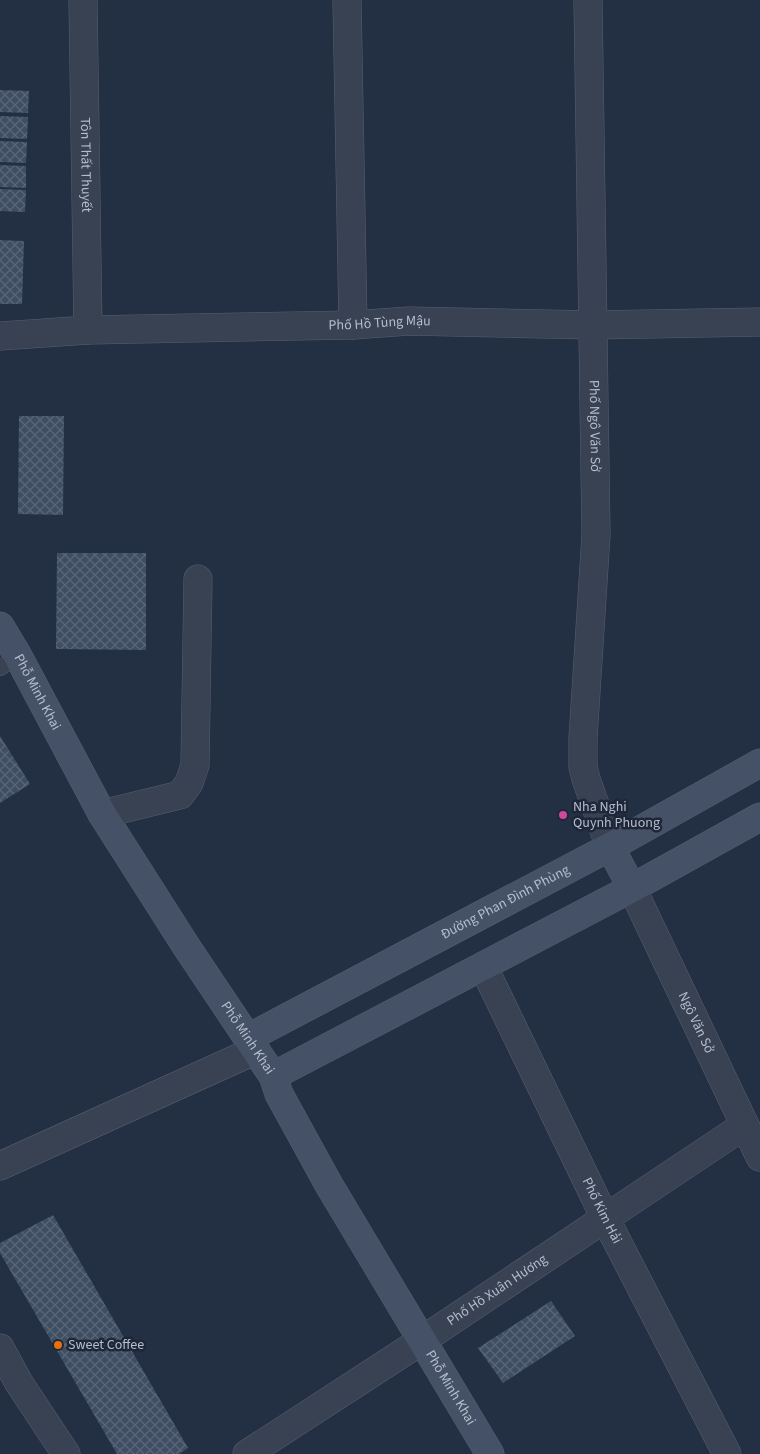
<svg xmlns="http://www.w3.org/2000/svg" width="760" height="1454" viewBox="0 0 760 1454" font-family="'Source Sans 3',sans-serif">
<defs>
<pattern id="building-cross-hatch" width="8" height="8" patternUnits="userSpaceOnUse" patternTransform="scale(1.25)"><rect width="8" height="8" fill="#3f4e63"/><path d="M0 0l8 8M0 8l8-8" fill="none" stroke="#586678"/></pattern>
</defs>
<rect width="100%" height="100%" fill="#233043"/>
<g fill="url(#building-cross-hatch)">
<path d="M0 90 29 91 28 113 0 112Z"/>
<path d="M0 116 28 117 27 139 0 138Z"/>
<path d="M0 141 27 142 26 163 0 162Z"/>
<path d="M0 165 26 166V188L0 187Z"/>
<path d="M0 189 26 190 25 212 0 211Z"/>
<path d="M0 240 24 241 22 304H0Z"/>
<path d="M19 416H64L63 515 18 514Z"/>
<path d="M57 553H146V650L56 649Z"/>
<path d="M0 736 30 784 0 803Z"/>
<path d="M53 1215 188 1448 179 1454H117L0 1253V1243Z"/>
<path d="M551 1301 575 1336 503 1383 478 1348Z"/>
</g>
<g fill="none" stroke-linecap="round" stroke-linejoin="round">
<defs>
<path id="lane" d="M0 668 18 656"/>
<g id="street">
<path id="s1" d="M83 0 88 330"/>
<path d="M347 0 353 325"/>
<path id="s2" d="M588 0 596 535 583 738V767L586 779 610 847"/>
<path id="s3" d="M0 336 88 330 353 325 409 321 593 325 760 322"/>
<path d="M102 814 180 795 189 783 195 765 198 579"/>
<path id="s4" d="M632 888 760 1157"/>
<path id="s5" d="M483 966 605 1218 727 1454"/>
<path d="M0 1166 256 1050"/>
<path d="M0 1348 19 1383 66 1454"/>
<path id="s6" d="M247 1454 421 1341 745 1125"/>
</g>
<g id="secondary">
<path id="s7" d="M0 626 18 656 102 814 186 946 273 1076 279 1094 329 1185 490 1454"/>
<path d="M610 847 632 888"/>
<path id="s8" d="M248 1038 610 847 760 763"/>
<path d="M273 1076 632 888 760 817"/>
</g>
</defs>
<use href="#lane" stroke="#566070" stroke-width="16"/>
<use href="#street" stroke="#566070" stroke-width="29"/>
<use href="#secondary" stroke="#566070" stroke-width="29"/>
<use href="#lane" stroke="#384253" stroke-width="15"/>
<use href="#street" stroke="#384253" stroke-width="28"/>
<use href="#secondary" stroke="#455166" stroke-width="28"/>
</g>
<circle fill="#d1479c" stroke="#1d2738" stroke-width="2" cx="563" cy="815" r="5"/>
<circle fill="#e8710a" stroke="#1d2738" stroke-width="2" cx="58" cy="1345" r="5"/>
<g text-anchor="middle" dominant-baseline="central" stroke-width="5" stroke-linejoin="round" paint-order="stroke">
<g font-size="14" fill="#b5bdcd" stroke="#1d2738">
<text stroke="none"><textPath href="#s1" startOffset="165">Tôn Thất Thuyết</textPath></text>
<text stroke="none"><textPath href="#s3" startOffset="380">Phố Hồ Tùng Mậu</textPath></text>
<text stroke="none"><textPath href="#s2" startOffset="426">Phố Ngô Văn Sở</textPath></text>
<text stroke="none"><textPath href="#s7" startOffset="76">Phỗ Minh Khai</textPath></text>
<text stroke="none"><textPath href="#s8" startOffset="291">Đường Phan Đình Phùng</textPath></text>
<text stroke="none"><textPath href="#s4" startOffset="149">Ngô Văn Sở</textPath></text>
<text stroke="none"><textPath href="#s7" startOffset="481">Phỗ Minh Khai</textPath></text>
<text stroke="none"><textPath href="#s5" startOffset="272">Phố Kim Hải</textPath></text>
<text stroke="none"><textPath href="#s6" startOffset="299">Phố Hồ Xuân Hương</textPath></text>
<text stroke="none"><textPath href="#s7" startOffset="886">Phỗ Minh Khai</textPath></text>
</g>
<g font-size="14" fill="#b5bdcd" stroke="#1d2738" text-anchor="start">
<text x="573" y="807">Nha Nghi<tspan x="573" dy="16">Quynh Phuong</tspan></text>
<text x="68" y="1345">Sweet Coffee</text>
</g>
</g>
</svg>
